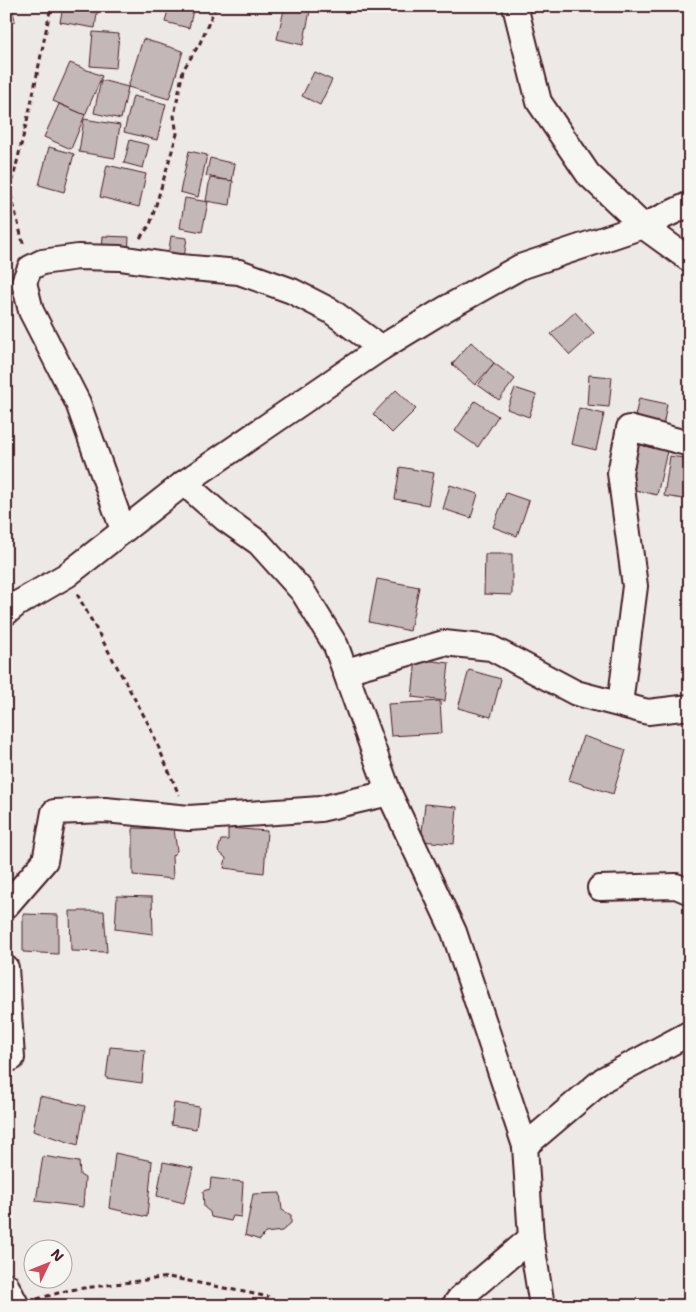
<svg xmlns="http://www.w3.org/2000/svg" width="696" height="1312" viewBox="0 0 696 1312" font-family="'Shantell Sans',sans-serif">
<rect width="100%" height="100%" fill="#ece9e6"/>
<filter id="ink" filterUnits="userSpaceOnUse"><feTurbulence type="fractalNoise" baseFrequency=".02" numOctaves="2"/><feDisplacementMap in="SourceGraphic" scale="10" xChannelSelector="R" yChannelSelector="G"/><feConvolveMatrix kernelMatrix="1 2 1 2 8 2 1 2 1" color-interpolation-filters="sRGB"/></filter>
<g filter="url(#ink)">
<g fill="#c4b7b7" stroke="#4a1f2b">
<path d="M6 6H12L15 21 6 23Z"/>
<path d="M63 6H98L95 28 60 22Z"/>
<path d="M169 6H194L189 28 165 22Z"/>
<path d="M285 6H311L303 45 277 39Z"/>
<path d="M93 32 119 34 116 68 90 66Z"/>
<path d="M143 39 183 51 169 99 128 87Z"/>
<path d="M70 63 102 76 85 115 53 101Z"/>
<path d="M314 72 332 80 320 105 302 96Z"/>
<path d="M101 80 128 87 121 119 94 113Z"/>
<path d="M133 96 166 104 157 140 124 132Z"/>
<path d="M59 104 85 115 71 149 44 137Z"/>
<path d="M84 119 120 125 115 158 79 152Z"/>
<path d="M130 140 149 145 143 168 124 163Z"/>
<path d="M49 147 74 154 64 192 39 185Z"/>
<path d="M189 151 207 155 198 197 180 192Z"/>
<path d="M210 158 235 164 232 181 206 176Z"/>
<path d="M107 165 146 174 139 207 100 197Z"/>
<path d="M210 178 233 181 230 205 206 201Z"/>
<path d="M185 198 208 202 202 232 180 228Z"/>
<path d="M103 236 129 237 127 272 101 270Z"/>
<path d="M171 236 187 238 183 264 167 262Z"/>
<path d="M575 312 594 333 570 355 551 334Z"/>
<path d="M471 342 494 363 475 385 452 364Z"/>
<path d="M494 363 515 379 499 400 478 385Z"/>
<path d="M589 375 612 377 609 407 587 405Z"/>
<path d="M515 388 536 395 529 417 507 409Z"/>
<path d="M396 390 416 409 392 433 373 414Z"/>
<path d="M639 398 667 404 662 432 633 426Z"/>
<path d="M475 401 498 416 478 447 455 431Z"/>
<path d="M579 408 604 414 596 450 571 444Z"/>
<path d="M632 443 667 451 657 495 622 487Z"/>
<path d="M670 456 690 459V500L664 496Z"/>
<path d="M400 467 434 473 428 505 395 499Z"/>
<path d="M450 485 478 494 471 518 443 509Z"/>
<path d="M506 493 529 501 517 536 493 527Z"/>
<path d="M485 554H512V595L484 594Z"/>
<path d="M377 579 419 587 410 631 369 622Z"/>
<path d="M416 659 449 663 445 701 412 697Z"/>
<path d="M469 670 501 679 491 717 458 708Z"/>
<path d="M440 701 442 733 391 736 388 704Z"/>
<path d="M583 736 626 750 613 794 569 780Z"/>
<path d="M425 804 457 807 454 844 421 841Z"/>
<path d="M133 828 174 829 177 851 172 856 173 879 133 875Z"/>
<path d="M228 828 267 831 264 873 224 868 226 858 218 851 221 840H228Z"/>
<path d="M117 896 152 897 153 934 115 929Z"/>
<path d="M70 911H104L107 952 71 951Z"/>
<path d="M23 914 58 915V954L23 952Z"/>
<path d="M110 1047 145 1050 142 1083 106 1078Z"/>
<path d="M40 1096 85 1106 78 1145 33 1131Z"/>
<path d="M174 1103 199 1107 196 1129 171 1125Z"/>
<path d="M115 1153 152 1161 147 1217 109 1208Z"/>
<path d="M43 1156 79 1162 80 1175 85 1178 83 1207 36 1201Z"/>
<path d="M163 1162 193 1168 184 1203 157 1196Z"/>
<path d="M211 1178 243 1182 241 1217 233 1216 231 1221 211 1217 210 1212 204 1207 203 1191 210 1189Z"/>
<path d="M280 1193 282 1210 291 1215V1223L282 1231 265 1233 260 1240 245 1235 253 1194Z"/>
<path d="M65 1303 108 1305V1306H65Z"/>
</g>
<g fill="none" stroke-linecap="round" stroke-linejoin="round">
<defs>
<g id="street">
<path d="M515 6 539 102 588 174 643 226 690 260"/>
<path d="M184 483 225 519 259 543 303 592 336 646 389 793 454 932 525 1146 604 1079 690 1033"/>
<path d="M123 530 78 403 31 311 24 282 30 268 42 262 78 257 120 258 180 267 239 272 292 291 331 311 381 348"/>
<path d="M6 613 17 604 67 575 184 483 381 348 445 309 520 267 643 226 690 204"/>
<path d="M346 671 444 643 491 648 576 693 648 712 690 707"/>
<path d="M620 704 635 586 620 473 629 428 690 444"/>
<path d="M600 888 676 886 690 892"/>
<path d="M6 906 45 861 54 812 105 810 189 818 320 809 389 793"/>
<path d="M6 968 12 1058"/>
<path d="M525 1146 531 1238 542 1306"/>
<path d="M6 1285 17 1306"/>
<path d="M454 1306 460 1298 531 1238"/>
</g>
</defs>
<use href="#street" stroke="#4a1f2b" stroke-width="28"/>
<g stroke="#4a1f2b" stroke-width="3" stroke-dasharray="5 4" stroke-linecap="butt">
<path d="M6 188 10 191 24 247"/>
<path d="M10 191 31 104 51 6"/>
<path d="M140 238 150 225 177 134 174 116 183 70 200 43 216 6"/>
<path d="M77 594 149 725 179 795"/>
<path d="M37 1299 69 1290 169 1277 269 1297"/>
</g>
<use href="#street" stroke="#f6f6f2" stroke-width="24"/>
</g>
</g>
<rect width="696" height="1312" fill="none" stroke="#f6f6f2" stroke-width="25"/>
<rect x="12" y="12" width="671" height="1287" fill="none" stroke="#4a1f2b" stroke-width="2" filter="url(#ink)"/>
<g transform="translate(48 1264) rotate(47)"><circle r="24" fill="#f6f6f2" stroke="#b1a0a2"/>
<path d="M0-4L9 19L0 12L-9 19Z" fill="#d1495b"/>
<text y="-8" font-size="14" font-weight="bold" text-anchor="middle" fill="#4a1f2b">N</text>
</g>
</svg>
